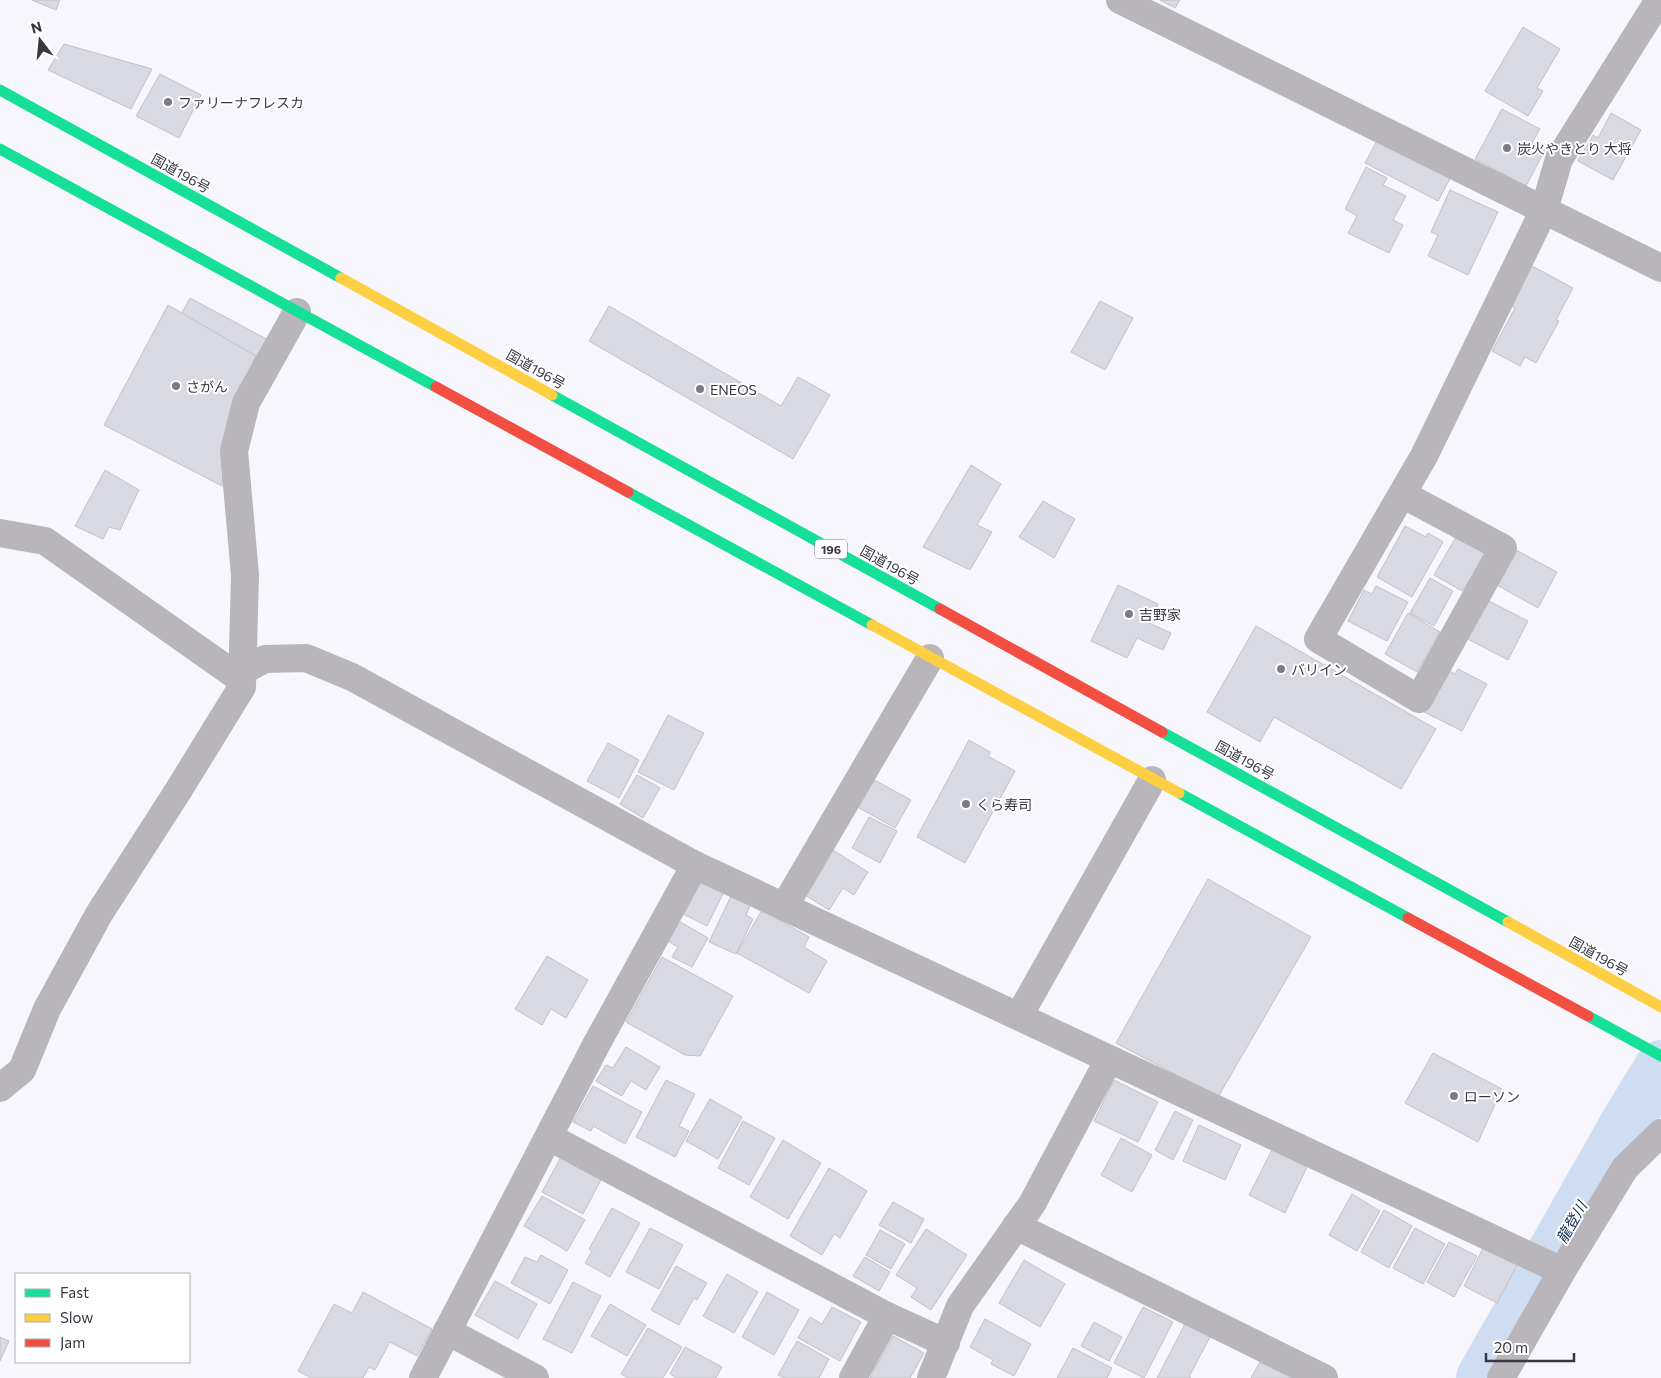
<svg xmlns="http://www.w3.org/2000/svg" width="1661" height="1378" viewBox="0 0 1661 1378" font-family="Commissioner,'Noto Sans JP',sans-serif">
<rect width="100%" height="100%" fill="#f7f6fc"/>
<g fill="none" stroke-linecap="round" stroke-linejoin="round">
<path stroke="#cfddf2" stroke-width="52" d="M1482 1378 1628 1120 1661 1066"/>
</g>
<g fill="#d8d9e2" stroke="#c1c1c9">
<path d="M32 0H60L56 10Z"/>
<path d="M1160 0H1180L1175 8Z"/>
<path d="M1523 27 1560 49 1537 88 1543 91 1528 116 1485 91Z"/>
<path d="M64 44 152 69 131 109 48 70Z"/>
<path d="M160 74 201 95 179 138 136 116Z"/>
<path d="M1502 109 1540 129 1532 143 1545 150 1526 186 1475 159Z"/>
<path d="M1611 113 1641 130 1613 180 1578 161 1593 135 1598 138Z"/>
<path d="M1379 137 1452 175 1438 201 1365 163Z"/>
<path d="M1366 167 1387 178 1383 185 1406 196 1393 220 1403 225 1389 253 1348 233 1357 216 1345 209Z"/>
<path d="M1450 190 1498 212 1468 275 1428 256 1438 235 1431 232Z"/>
<path d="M1530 265 1573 288 1556 320 1559 321 1536 363 1525 357 1520 366 1492 351 1515 308 1509 305Z"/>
<path d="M190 298 272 342 230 465 128 411Z"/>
<path d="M1100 301 1133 318 1105 370 1071 352Z"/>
<path d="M168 305 256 356 235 399 224 453 222 486 104 425Z"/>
<path d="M609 306 781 406 798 377 830 395 793 459 589 341Z"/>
<path d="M971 465 1001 484 977 525 992 532 970 570 923 547Z"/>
<path d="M105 470 139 490 120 530 109 527 103 539 75 526Z"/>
<path d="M1043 501 1075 519 1054 558 1019 537Z"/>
<path d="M1405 526 1426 537 1428 533 1443 542 1412 597 1377 577Z"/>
<path d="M1456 537 1484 552V569L1478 567 1462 591 1434 575Z"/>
<path d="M1514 549 1557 572 1538 608 1495 584Z"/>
<path d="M1430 578 1453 591 1434 626 1410 613Z"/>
<path d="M1118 585 1158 604 1149 623 1171 633 1163 650 1137 638 1127 658 1091 641Z"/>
<path d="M1376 586 1408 602 1387 641 1348 621 1364 590 1372 594Z"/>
<path d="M1485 599 1528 621 1508 660 1464 637Z"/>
<path d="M1408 613 1440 632 1417 672 1385 654Z"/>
<path d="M1256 626 1436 729 1401 789 1274 717 1260 742 1207 712Z"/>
<path d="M1445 669 1455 674 1458 669 1487 684 1462 731 1422 711Z"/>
<path d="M668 715 704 733 674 790 638 772Z"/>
<path d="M969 740 990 752 988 756 1015 771 965 863 917 837Z"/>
<path d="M608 743 639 760 619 798 587 781Z"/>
<path d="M637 775 660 788 643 818 620 804Z"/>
<path d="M869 777 911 800 895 828 854 805Z"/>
<path d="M869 817 897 831 880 863 852 848Z"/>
<path d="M828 847 868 872 854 895 843 888 829 910 800 892Z"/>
<path d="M698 876 725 890 707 926 679 912Z"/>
<path d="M1208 879 1311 937 1218 1097 1116 1043Z"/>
<path d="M731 896 750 905 746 915 753 919 736 954 709 942Z"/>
<path d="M762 910 809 937 804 947 827 961 809 993 737 953Z"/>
<path d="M677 920 708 938 692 967 672 957 678 947 666 940Z"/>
<path d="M547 956 588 980 566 1018 551 1009 542 1025 515 1009Z"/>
<path d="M662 957 733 996 700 1056 685 1055 626 1022Z"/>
<path d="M626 1047 660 1067 646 1090 631 1081 622 1096 596 1081 606 1065 613 1068Z"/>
<path d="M1433 1053 1502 1089 1478 1142 1405 1103Z"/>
<path d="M666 1080 695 1094 679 1126 689 1131 675 1157 636 1137Z"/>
<path d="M1114 1080 1158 1102 1138 1142 1094 1121Z"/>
<path d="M593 1086 642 1112 625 1144 593 1126 591 1131 573 1122Z"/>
<path d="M710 1099 742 1117 718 1159 686 1141Z"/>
<path d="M1175 1111 1193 1120 1173 1160 1155 1150Z"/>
<path d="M743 1121 775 1138 749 1185 718 1168Z"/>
<path d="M1199 1125 1241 1145 1225 1180 1183 1161Z"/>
<path d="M1121 1138 1152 1155 1132 1192 1101 1175Z"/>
<path d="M783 1140 821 1163 788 1219 750 1197Z"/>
<path d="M1272 1150 1307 1167 1285 1213 1249 1195Z"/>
<path d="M562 1155 603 1176 583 1214 542 1192Z"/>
<path d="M829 1168 867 1191 840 1238 834 1234 822 1255 790 1236Z"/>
<path d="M1352 1194 1380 1211 1357 1251 1329 1235Z"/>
<path d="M542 1196 585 1220 567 1251 524 1226Z"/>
<path d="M893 1202 924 1219 911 1243 879 1225Z"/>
<path d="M612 1208 640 1223 610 1277 585 1263 592 1251 589 1249Z"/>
<path d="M1384 1210 1412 1226 1389 1268 1361 1252Z"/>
<path d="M650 1228 683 1245 659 1289 626 1272Z"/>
<path d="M1415 1228 1445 1244 1423 1284 1393 1268Z"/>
<path d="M926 1229 967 1255 931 1310 911 1297 917 1288 896 1275Z"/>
<path d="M880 1230 905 1244 891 1269 866 1255Z"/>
<path d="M1449 1242 1477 1256 1454 1297 1427 1282Z"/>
<path d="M1483 1248 1517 1265 1497 1303 1464 1286Z"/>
<path d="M541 1255 568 1270 550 1304 511 1283 525 1257 537 1262Z"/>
<path d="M865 1257 890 1272 879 1291 853 1276Z"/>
<path d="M1024 1260 1065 1284 1040 1327 999 1303Z"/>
<path d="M676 1266 707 1283 697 1300 694 1298 679 1325 651 1310Z"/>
<path d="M727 1274 758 1292 734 1333 703 1316Z"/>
<path d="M495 1281 537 1304 518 1339 475 1315Z"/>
<path d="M573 1282 601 1296 572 1353 543 1339Z"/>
<path d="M363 1292 432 1329 417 1356 390 1342 375 1370 369 1367 363 1378H311L298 1371 334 1304 352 1313Z"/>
<path d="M767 1292 799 1310 774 1355 742 1337Z"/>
<path d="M610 1304 646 1325 627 1356 591 1336Z"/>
<path d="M832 1307 861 1322 840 1361 798 1338 810 1317 822 1324Z"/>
<path d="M1143 1307 1173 1322 1144 1378 1114 1363Z"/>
<path d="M985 1319 1031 1344 1014 1376 991 1364 993 1360 970 1347Z"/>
<path d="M1094 1322 1122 1337 1109 1361 1081 1346Z"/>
<path d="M1186 1322 1211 1335 1189 1377 1191 1378H1157Z"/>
<path d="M648 1328 682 1347 663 1378H628L621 1374Z"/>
<path d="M893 1336 924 1353 910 1378H870Z"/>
<path d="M0 1337 9 1341 0 1361Z"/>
<path d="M797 1341 829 1359 819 1378H785L778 1375Z"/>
<path d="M685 1347 722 1367 716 1378H677L670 1374Z"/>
<path d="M1073 1348 1112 1368 1107 1378H1057Z"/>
<path d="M1260 1362 1292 1378H1251Z"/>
</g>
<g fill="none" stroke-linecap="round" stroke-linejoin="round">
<g stroke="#b8b5bb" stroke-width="28">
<path d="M1120 0 1661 268"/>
<path d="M1402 494 1503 548 1419 699 1318 639 1424 456 1544 210 1559 159 1659 0"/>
<path d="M0 533 45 541 235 675 265 659 306 658 352 677 695 865 1562 1271"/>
<path d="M784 907 930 658"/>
<path d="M1019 1016 1152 780"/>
<path d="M0 1088 22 1070 47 1009 99 914 178 791 242 687 245 575 234 451 246 403 297 312"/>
<path d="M549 1137 887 1316 853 1378"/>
<path d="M1016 1226 1324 1378"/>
<path d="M887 1316 946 1343"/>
<path d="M447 1331 535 1378"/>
<path d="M423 1378 596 1045 695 865"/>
<path d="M931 1378 960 1306 1032 1204 1109 1059"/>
<path d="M1501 1378 1562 1271 1625 1168 1661 1133"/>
</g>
<g stroke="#16e098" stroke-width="11">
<path d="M0 90 341 278"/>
<path d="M0 149 436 387"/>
<path d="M552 395 940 609"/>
<path d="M628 492 872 625"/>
<path d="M1162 732 1508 922"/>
<path d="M1179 793 1408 918"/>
<path d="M1588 1016 1661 1056"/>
</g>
<g stroke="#ffcf43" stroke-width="11">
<path d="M341 278 552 395"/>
<path d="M872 625 1179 793"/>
<path d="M1508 922 1661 1007"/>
</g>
<g stroke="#f24e42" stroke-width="11">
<path d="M436 387 628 492"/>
<path d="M940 609 1162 732"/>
<path d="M1408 918 1588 1016"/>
</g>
</g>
<g fill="#7c7a83" stroke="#fff" stroke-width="2">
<circle cx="168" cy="102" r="5"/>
<circle cx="1507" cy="148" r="5"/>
<circle cx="176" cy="386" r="5"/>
<circle cx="700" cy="389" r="5"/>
<circle cx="1129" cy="614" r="5"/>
<circle cx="1281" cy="669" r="5"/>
<circle cx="966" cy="804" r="5"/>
<circle cx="1454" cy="1096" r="5"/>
</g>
<g text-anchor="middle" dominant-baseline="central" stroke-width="4" stroke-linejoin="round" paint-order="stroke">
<rect fill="#fff" stroke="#74737b" stroke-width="1" x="815" y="539.5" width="32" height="19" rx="4"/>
<g font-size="12" font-weight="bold" fill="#393742">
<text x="831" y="549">196</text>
</g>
<g font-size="14" fill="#393742" stroke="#fff" text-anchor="start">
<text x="178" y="102">ファリーナフレスカ</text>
<text x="1517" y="148">炭火やきとり 大将</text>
<text x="186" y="386">さがん</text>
<text x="710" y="389">ENEOS</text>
<text x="1139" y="614">吉野家</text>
<text x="1291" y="669">バリイン</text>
<text x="976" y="804">くら寿司</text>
<text x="1464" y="1096">ローソン</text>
</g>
<g font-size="14" fill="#393742" stroke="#fff">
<text transform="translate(181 173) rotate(29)">国道196号</text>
<text transform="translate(536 369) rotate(29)">国道196号</text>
<text transform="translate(890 565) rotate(29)">国道196号</text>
<text transform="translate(1245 760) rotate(29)">国道196号</text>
<text transform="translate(1599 956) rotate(29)">国道196号</text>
</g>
<g font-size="15" font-style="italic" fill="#112a4f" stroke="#fff">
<text transform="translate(1571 1222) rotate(-60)">龍登川</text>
</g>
</g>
<rect x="15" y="1273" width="175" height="90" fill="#ffffff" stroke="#b0afb3"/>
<rect x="25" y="1289" width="25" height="8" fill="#16e098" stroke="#b0afb3"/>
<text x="60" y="1298" font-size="15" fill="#393742">Fast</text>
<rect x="25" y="1314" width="25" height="8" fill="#ffcf43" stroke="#b0afb3"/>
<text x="60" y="1323" font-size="15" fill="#393742">Slow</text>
<rect x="25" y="1339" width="25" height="8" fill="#f24e42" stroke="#b0afb3"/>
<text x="60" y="1348" font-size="15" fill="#393742">Jam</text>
<g transform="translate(40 40) rotate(344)" stroke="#ffffff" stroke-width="4" paint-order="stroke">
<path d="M0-4L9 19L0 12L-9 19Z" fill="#393742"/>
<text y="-8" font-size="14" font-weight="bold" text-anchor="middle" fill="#393742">N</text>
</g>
<path d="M1486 1353v8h88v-8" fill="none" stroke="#393742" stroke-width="2.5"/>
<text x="1494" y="1353" font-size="15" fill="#393742" stroke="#ffffff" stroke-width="4" paint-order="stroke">20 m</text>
</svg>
